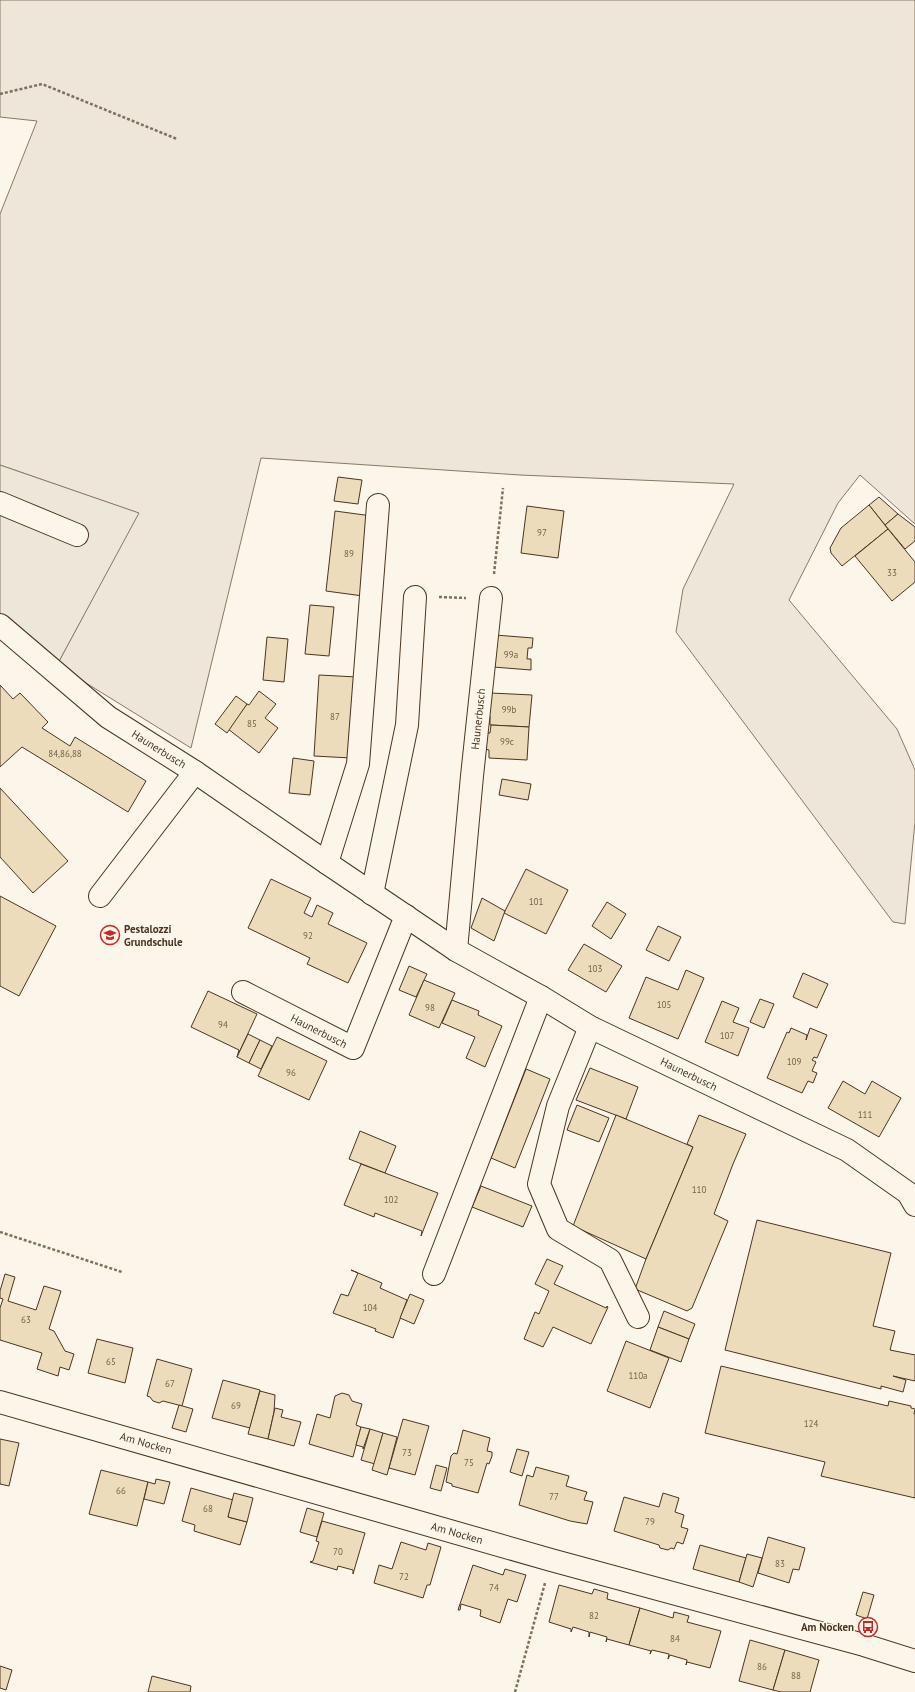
<svg xmlns="http://www.w3.org/2000/svg" width="915" height="1692" viewBox="0 0 915 1692" font-family="'PT Sans',sans-serif">
<rect width="100%" height="100%" fill="#fbf6e9"/>
<path fill="#ede6d9" stroke="#887966" d="M0 0H915V524L860 475 838 503 789 600 897 729 915 770V822L905 924 893 922 676 632 683 589 734 484 520 475 261 458 191 748 57 665 138 513 0 465V214L37 121 0 117Z"/>
<path fill="#ede7d9" stroke="#887966" d="M0 465 139 513 57 665 0 614Z"/>
<g fill="#ecdcbc" stroke="#4a3520">
<path d="M338 477 362 480 358 504 334 501Z"/>
<path d="M879 497 898 514 885 525 869 505Z"/>
<path d="M869 505 888 529 842 566 831 553 830 548 841 528Z"/>
<path d="M527 506 564 511 558 558 521 553Z"/>
<path d="M335 511 372 516 363 596 326 591Z"/>
<path d="M898 514 915 527V541L905 549 885 525Z"/>
<path d="M888 529 915 562V582L892 601 855 556Z"/>
<path d="M310 605 334 607 329 656 305 654Z"/>
<path d="M495 635 533 638 532 648H528L527 659H531V670L493 667Z"/>
<path d="M267 637 288 639 284 682 263 680Z"/>
<path d="M319 675 357 677 351 758 314 756Z"/>
<path d="M0 685 13 699 20 693 48 722 42 728 70 746 75 737 146 781 128 812 22 747 0 767Z"/>
<path d="M259 691 276 704 265 718 278 728 259 753 228 729 247 704 249 705Z"/>
<path d="M491 693 532 695 529 727 490 725V716H486Z"/>
<path d="M236 696 247 704 227 733 215 724Z"/>
<path d="M491 725 529 727 527 760 489 758V750L485 749 486 733H490Z"/>
<path d="M293 758 314 761 310 795 289 793Z"/>
<path d="M502 779 531 784 528 800 499 795Z"/>
<path d="M0 788 68 861 33 893 0 857Z"/>
<path d="M526 869 568 890 546 934 504 913Z"/>
<path d="M271 879 311 898 304 913 312 917 317 905 333 913 328 924 367 943 348 983 307 964 310 958 248 928Z"/>
<path d="M0 896 56 926 19 996 0 986Z"/>
<path d="M482 898 505 911 494 941 471 928Z"/>
<path d="M607 902 626 914 611 939 592 926Z"/>
<path d="M658 926 681 937 669 961 646 950Z"/>
<path d="M584 944 622 966 606 992 568 970Z"/>
<path d="M409 966 427 974 416 997 399 990Z"/>
<path d="M686 970 704 978 678 1039 629 1018 646 977 678 990Z"/>
<path d="M803 973 828 984 817 1008 793 997Z"/>
<path d="M424 980 455 993 439 1028 409 1015Z"/>
<path d="M208 991 257 1014 237 1057 239 1050 191 1027Z"/>
<path d="M760 999 774 1004 764 1028 750 1022Z"/>
<path d="M452 1000 479 1011 478 1015 502 1026 485 1067 466 1058 475 1037 442 1023Z"/>
<path d="M722 1001 739 1008 733 1022 749 1028 738 1056 705 1042Z"/>
<path d="M791 1028 807 1035 806 1040 810 1028 827 1035 817 1058 814 1057 812 1060 816 1062 812 1071 817 1073 813 1083 808 1081 802 1093 767 1078 787 1032 789 1033Z"/>
<path d="M248 1034 260 1040 249 1063 237 1057Z"/>
<path d="M277 1037 327 1061 309 1100 258 1076Z"/>
<path d="M260 1040 272 1046 261 1069 249 1063Z"/>
<path d="M590 1068 638 1087 626 1119 576 1100Z"/>
<path d="M526 1069 550 1079 515 1168 491 1158Z"/>
<path d="M843 1081 865 1094 872 1081 901 1098 879 1137 828 1108Z"/>
<path d="M577 1105 609 1118 599 1142 567 1130Z"/>
<path d="M616 1115 693 1147 646 1259 573 1226Z"/>
<path d="M699 1115 746 1134 733 1164 714 1214 728 1221 692 1308 687 1311 635 1289 646 1259 693 1147 687 1144Z"/>
<path d="M360 1131 396 1146 385 1173 349 1159Z"/>
<path d="M361 1164 438 1193 421 1236 422 1231 375 1213 374 1217 344 1205Z"/>
<path d="M481 1186 532 1206 523 1227 472 1207Z"/>
<path d="M757 1220 891 1253 873 1326 895 1331 890 1350 915 1355V1381L893 1376 906 1380 903 1392 881 1386V1389L725 1350Z"/>
<path d="M547 1259 563 1266 554 1284 606 1308 607 1306 608 1307 591 1344 553 1327 543 1347 524 1339 535 1312 539 1314 549 1291 535 1284Z"/>
<path d="M351 1270 382 1283 380 1288 407 1300 393 1338 375 1331 376 1329 333 1313 341 1294 348 1296 358 1273Z"/>
<path d="M5 1274 15 1277 8 1301 36 1310 44 1286 61 1291 49 1329 54 1331 65 1351 74 1354 69 1370 60 1367 58 1376 37 1369 42 1353 0 1340V1308L3 1299 0 1298V1291Z"/>
<path d="M410 1294 424 1300 414 1324 400 1318Z"/>
<path d="M664 1311 695 1324 689 1339 658 1327Z"/>
<path d="M658 1327 689 1339 681 1362 650 1350Z"/>
<path d="M97 1339 133 1348 125 1383 88 1373Z"/>
<path d="M626 1341 669 1358 650 1408 607 1391Z"/>
<path d="M157 1359 192 1369 182 1406 163 1401 159 1403 153 1401 150 1397 147 1396Z"/>
<path d="M721 1366 888 1406 889 1401 911 1406V1408L915 1409 914 1414H915V1498L821 1476 825 1462 705 1433Z"/>
<path d="M223 1380 260 1390 250 1428 212 1418Z"/>
<path d="M260 1391 275 1395 274 1412 268 1439 248 1434Z"/>
<path d="M342 1393 349 1395 352 1401 362 1404 356 1425 361 1427 353 1457 309 1444 317 1414 330 1418 335 1396Z"/>
<path d="M179 1405 193 1409 186 1432 172 1428Z"/>
<path d="M275 1408 283 1410 281 1417 301 1422 294 1446 268 1439Z"/>
<path d="M403 1419 429 1426 415 1475 389 1468Z"/>
<path d="M361 1427 370 1429 363 1449V1447L356 1445Z"/>
<path d="M370 1429 383 1433 375 1464 361 1460Z"/>
<path d="M463 1430 490 1438 487 1451 492 1452V1456L489 1464 487 1463 478 1493 452 1486V1484L446 1482 451 1456 454 1453 457 1454Z"/>
<path d="M383 1433 397 1437 387 1475 372 1470Z"/>
<path d="M0 1439 19 1443 9 1486 0 1484Z"/>
<path d="M517 1449 529 1452 522 1476 510 1472Z"/>
<path d="M436 1465 447 1468 441 1491 430 1488Z"/>
<path d="M536 1467 569 1476 566 1486 587 1492 584 1500 593 1502 587 1524 570 1521 519 1505 527 1475 533 1477Z"/>
<path d="M101 1470 148 1482 137 1526 89 1514Z"/>
<path d="M156 1479 170 1482 164 1504 144 1499 148 1482 155 1484Z"/>
<path d="M191 1488 233 1500 228 1517 247 1522 240 1545 194 1531 195 1525 182 1521Z"/>
<path d="M234 1493 253 1498 247 1522 228 1517Z"/>
<path d="M663 1493 679 1498 675 1512 684 1515 681 1527 688 1529 683 1544 677 1542 674 1549 671 1548 668 1550 660 1548 659 1545 614 1531 624 1497 659 1507Z"/>
<path d="M307 1508 324 1513 317 1537 300 1532Z"/>
<path d="M322 1521 365 1533 353 1574V1570L338 1566 337 1570 310 1562 313 1561 319 1542 316 1541Z"/>
<path d="M768 1537 805 1548 799 1570 793 1569 789 1583 758 1573Z"/>
<path d="M401 1542 426 1550 428 1543 441 1547 430 1585H427L423 1598 374 1583 379 1565 392 1569Z"/>
<path d="M700 1545 746 1558 739 1582 693 1569Z"/>
<path d="M747 1554 762 1558 753 1587 739 1582Z"/>
<path d="M473 1565 503 1575 505 1569 526 1575 517 1602 508 1599 500 1623 480 1616 481 1610 461 1604 460 1610H458Z"/>
<path d="M559 1585 592 1594 594 1589 608 1593 607 1599 640 1608 629 1645 607 1639 606 1642 607 1637 590 1632 589 1637V1632L573 1627 571 1632V1629L549 1622Z"/>
<path d="M863 1592 874 1595 867 1619 856 1615Z"/>
<path d="M640 1608 673 1618 674 1612 689 1616 687 1622 721 1631 710 1668 687 1662 686 1665 687 1660 670 1655 668 1659 669 1654 652 1650 650 1654 651 1651 629 1645Z"/>
<path d="M750 1640 785 1650 773 1690 739 1681Z"/>
<path d="M785 1650 819 1660 810 1692H781L773 1690Z"/>
<path d="M0 1666 12 1670 6 1690 0 1688Z"/>
<path d="M152 1676 191 1686 190 1692H148Z"/>
</g>
<g fill="none" stroke-linecap="round" stroke-linejoin="round">
<defs>
<g id="minor">
<path d="M0 503 77 535"/>
<path d="M0 625 108 717 195 772 327 863 456 950 541 997 590 1027 847 1150 908 1193 915 1205"/>
<path d="M327 863 358 764 378 505"/>
<path d="M372 894 407 725 415 597"/>
<path d="M100 896 195 772"/>
<path d="M456 950 472 776 491 598"/>
<path d="M243 992 353 1048 406 916"/>
<path d="M590 1027 558 1106 539 1184 558 1229 610 1260 638 1317"/>
<path d="M434 1274 541 997"/>
<path d="M0 1402 551 1560 864 1645 915 1661"/>
</g>
</defs>
<use href="#minor" stroke="#4a3520" stroke-width="24"/>
<g stroke="#7f6f5c" stroke-width="2.5" stroke-dasharray="3 2" stroke-linecap="butt">
<path d="M0 94 42 84 177 139"/>
<path d="M494 574 503 488"/>
<path d="M439 597 466 598"/>
<path d="M0 1232 122 1272"/>
<path d="M515 1692 545 1583"/>
</g>
<use href="#minor" stroke="#fbf6e9" stroke-width="22"/>
</g>
<defs>
<symbol id="school-ring" viewBox="-11 -11 22 22"><circle r="9.5" fill="#fbf6e9" stroke="#c62828" stroke-width="1.5"/><path d="M0-5L7-2L0 1L-7-2ZM-4 1L0 2.5L4 1V4Q0 6-4 4Z" fill="#c62828"/></symbol>
<symbol id="bus-ring" viewBox="-11 -11 22 22"><circle r="9.5" fill="#fbf6e9" stroke="#c62828" stroke-width="1.5"/><path d="M-5-6H5V4H4V6H2V4H-2V6H-4V4H-5ZM-3.5-4V0h7V-4ZM-3.5 1.2v1.5H-2V1.2ZM2 1.2v1.5H3.5V1.2Z" fill="#c62828"/></symbol>
</defs>
<g fill-rule="evenodd">
<use href="#school-ring" x="99" y="924" width="22" height="22"/>
<use href="#bus-ring" x="857" y="1616" width="22" height="22"/>
</g>
<g text-anchor="middle" dominant-baseline="central" stroke-width="3" stroke-linejoin="round" paint-order="stroke">
<g font-size="9" fill="#725f47">
<text x="542" y="532">97</text>
<text x="349" y="553">89</text>
<text x="892" y="572">33</text>
<text x="511" y="654">99a</text>
<text x="509" y="709">99b</text>
<text x="335" y="716">87</text>
<text x="252" y="723">85</text>
<text x="507" y="741">99c</text>
<text x="65" y="753">84,86,88</text>
<text x="536" y="901">101</text>
<text x="308" y="935">92</text>
<text x="595" y="968">103</text>
<text x="664" y="1004">105</text>
<text x="430" y="1007">98</text>
<text x="223" y="1024">94</text>
<text x="727" y="1035">107</text>
<text x="794" y="1061">109</text>
<text x="291" y="1072">96</text>
<text x="865" y="1114">111</text>
<text x="699" y="1189">110</text>
<text x="391" y="1199">102</text>
<text x="370" y="1307">104</text>
<text x="26" y="1319">63</text>
<text x="111" y="1361">65</text>
<text x="638" y="1375">110a</text>
<text x="170" y="1383">67</text>
<text x="236" y="1405">69</text>
<text x="811" y="1423">124</text>
<text x="407" y="1452">73</text>
<text x="469" y="1462">75</text>
<text x="121" y="1490">66</text>
<text x="554" y="1496">77</text>
<text x="208" y="1508">68</text>
<text x="650" y="1521">79</text>
<text x="338" y="1551">70</text>
<text x="780" y="1563">83</text>
<text x="404" y="1576">72</text>
<text x="494" y="1587">74</text>
<text x="594" y="1615">82</text>
<text x="675" y="1638">84</text>
<text x="762" y="1666">86</text>
<text x="796" y="1675">88</text>
</g>
<g font-size="11" fill="#4a3520" stroke="#fbf6e9">
<text transform="translate(478 719) rotate(-84)">Haunerbusch</text>
<text transform="translate(159 749) rotate(32)">Haunerbusch</text>
<text transform="translate(319 1031) rotate(27)">Haunerbusch</text>
<text transform="translate(689 1074) rotate(26)">Haunerbusch</text>
<text transform="translate(146 1443) rotate(16)">Am Nocken</text>
<text transform="translate(457 1533) rotate(16)">Am Nocken</text>
</g>
<g font-size="11" font-weight="bold" fill="#4a3520" stroke="#fbf6e9" text-anchor="start">
<text x="124" y="929">Pestalozzi<tspan x="124" dy="13">Grundschule</tspan></text>
<text x="854" y="1627" text-anchor="end">Am Nocken</text>
</g>
</g>
</svg>
